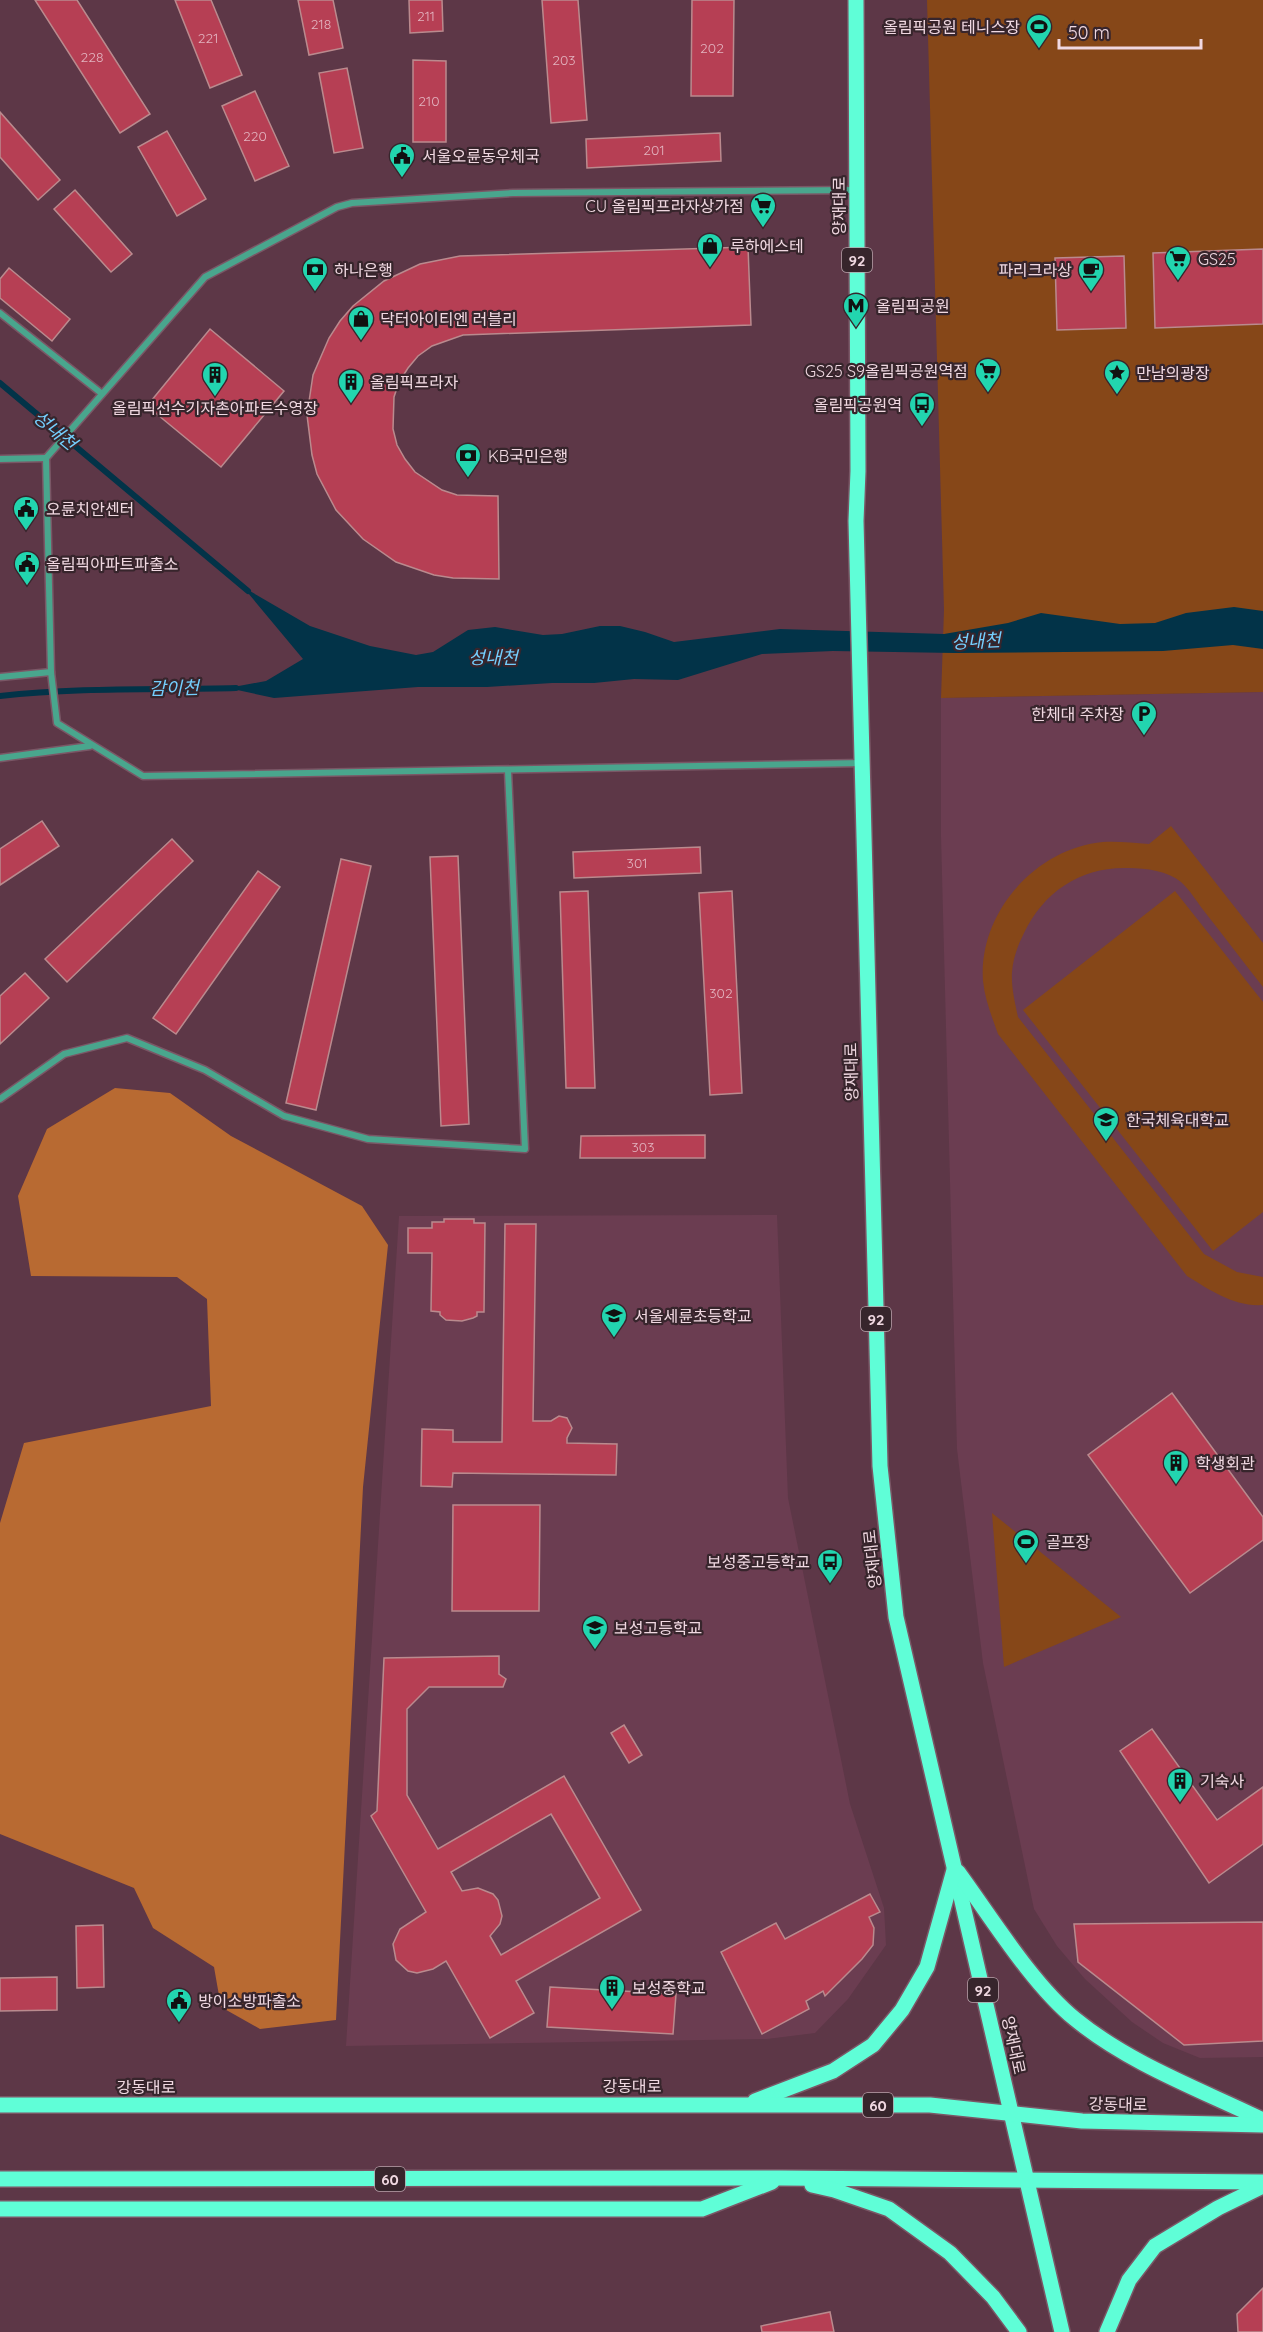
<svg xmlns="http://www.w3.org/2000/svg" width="1263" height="2332" viewBox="0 0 1263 2332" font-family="Quicksand,'Noto Sans KR',sans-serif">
<rect width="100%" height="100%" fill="#5d3747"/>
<g fill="#6b3d51">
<path d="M1263 692V2057L1200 2058 1163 2043 1132 2022 1085 1979 1057 1946 1034 1909 983 1663 957 1449 941 836V698Z"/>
<path d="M777 1215 788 1498 850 1804 884 1908 886 1945 848 1999 815 2033 767 2039 346 2046 399 1216Z"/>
</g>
<g fill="#864718">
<path d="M927 0H1263V692L941 698 944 610Z"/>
<path d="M1171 826 1263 943V987C1243 962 1224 936 1204 911 1197 902 1190 890 1181 882 1168 871 1146 868 1129 868 1082 866 1044 891 1024 933 1018 945 1013 958 1012 972 1011 987 1015 1003 1018 1017L1204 1254 1237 1272 1263 1277V1305C1234 1307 1210 1290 1187 1276L998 1034C992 1017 985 1000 983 981 978 913 1036 848 1103 842 1118 841 1133 843 1149 844Z"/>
<path d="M1175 891 1263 1002V1212L1213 1251 1023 1010Z"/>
<path d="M992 1513 1121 1617 1004 1667Z"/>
</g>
<path fill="#b86a32" d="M115 1088 170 1093 231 1136 362 1206 388 1245 363 1487 336 2020 260 2029 221 2007 214 1967 153 1928 134 1888 0 1834V1523L24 1443 211 1406 207 1299 177 1277 31 1276 18 1196 47 1129Z"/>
<path fill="#023348" d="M243 587 310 626 370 646 416 655 433 652 468 630 495 627 543 635 562 634 600 626H620L645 632 674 642 780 629 944 634 1008 623 1041 613 1120 624 1155 623 1186 613 1234 607 1263 611V649L1233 645 1163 651 955 653 833 651 762 654 678 680 634 679 594 683H552L487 687H418L274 698 228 688 266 681 303 659Z"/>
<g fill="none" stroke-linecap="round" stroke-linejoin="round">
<g stroke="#023348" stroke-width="6">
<path d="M0 383 248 591"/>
<path d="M0 696C79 687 157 690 236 688"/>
</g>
</g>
<g fill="#b63f54" stroke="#ba8a8e" stroke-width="1.5" fill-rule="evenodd">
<path d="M35 0H77L150 114 120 133Z"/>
<path d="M175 0H211L242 75 210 88Z"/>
<path d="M298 0H333L343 48 309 55Z"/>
<path d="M409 0H442L443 31 410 33Z"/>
<path d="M542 0H578L587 120 551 123Z"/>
<path d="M692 0H734L733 96H691Z"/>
<path d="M413 60 446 61V142H413Z"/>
<path d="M347 68 363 148 334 153 319 73Z"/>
<path d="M255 91 289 166 255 181 222 106Z"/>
<path d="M0 112 60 180 38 200 0 157Z"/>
<path d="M167 131 206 199 177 216 138 147Z"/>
<path d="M720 133 721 161 587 168 586 139Z"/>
<path d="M75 190 132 254 111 272 54 209Z"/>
<path d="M748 247 751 325 463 335 432 346 418 356 408 368 399 382 394 397 393 429 397 445 405 459 415 472 442 490 457 495 498 496 499 579 453 578 434 575 396 562 363 539 336 510 317 474 312 455 307 415 313 375 329 338 340 321 353 306 384 281 420 264 460 256Z"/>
<path d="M1263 249V324L1155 328 1153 253Z"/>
<path d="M1124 256 1126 328 1057 330 1055 258Z"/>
<path d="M9 268 70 319 52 341 0 298V279Z"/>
<path d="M210 329 284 391 221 467 147 406Z"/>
<path d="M42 821 59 846 0 885V849Z"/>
<path d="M172 839 193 861 67 982 45 959Z"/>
<path d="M700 847 701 873 574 878 573 852Z"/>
<path d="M458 856 469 1124 441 1126 430 857Z"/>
<path d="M341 859 371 866 316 1110 286 1103Z"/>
<path d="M258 871 280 887 176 1034 153 1018Z"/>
<path d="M588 891 595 1088H566L560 892Z"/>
<path d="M732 891 742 1093 710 1095 699 893Z"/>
<path d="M25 973 49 998 0 1044V996Z"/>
<path d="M705 1135V1158H580L581 1136Z"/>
<path d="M444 1219H474V1223H485L484 1312H477V1316L473 1318 462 1321 446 1320 440 1315V1312L431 1311 432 1253H408V1228H432V1222H444Z"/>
<path d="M505 1224H536L533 1421H551L559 1416 567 1418 572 1428 567 1438V1443L617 1444 616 1475 453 1473 452 1487 421 1486 422 1429 453 1430V1442H502Z"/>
<path d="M1172 1393 1263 1517V1540L1190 1593 1088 1455Z"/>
<path d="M453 1505H540L539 1611H452Z"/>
<path d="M499 1656V1674L506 1679 503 1687H429L407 1709V1795L438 1849 564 1776 641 1910 516 1981 534 2013 490 2038 446 1961 433 1969 417 1973 408 1971 396 1960 393 1944 400 1929 426 1912 371 1816 377 1811 384 1658ZM551 1814 600 1898 501 1955 490 1936 500 1924 502 1916 498 1900 493 1894 478 1888 462 1891 451 1872Z"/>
<path d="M624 1725 642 1755 629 1763 611 1733Z"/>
<path d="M1152 1729 1217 1820 1263 1787V1844L1209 1883 1120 1751Z"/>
<path d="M870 1894 880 1912 869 1917 874 1928 873 1945 862 1959 825 1996 823 1991 806 2001 809 2009 762 2034 721 1952 776 1923 785 1939Z"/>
<path d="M1263 1922V2041L1184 2045 1078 1962 1074 1924Z"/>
<path d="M103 1925 104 1987 77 1988 76 1926Z"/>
<path d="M57 1977V2010L0 2011V1978Z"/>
<path d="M550 1987 676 1994 673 2034 547 2027Z"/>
<path d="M1263 2288V2332H1238L1237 2314Z"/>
<path d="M830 2312 834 2332H762L761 2326Z"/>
</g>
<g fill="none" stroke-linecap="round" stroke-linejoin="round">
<defs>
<g id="street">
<path d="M856 190 513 193 352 203 337 207 205 277 46 458 51 672 57 723 143 776 863 763"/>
<path d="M0 313 101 393"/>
<path d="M0 459 46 458"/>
<path d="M0 677 51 672"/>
<path d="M0 758 90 746"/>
<path d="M0 1099 64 1054 127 1038 205 1070 284 1116 368 1139 525 1149 508 771"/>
</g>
<g id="primary">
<path d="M856 0 858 471 856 521 880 1466 896 1617 1062 2332"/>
<path d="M958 1872C991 1917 1032 1984 1075 2019 1130 2064 1199 2089 1263 2120"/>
<path d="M755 2101 833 2071 873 2045 878 2039 902 2010 927 1967 954 1870"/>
<path d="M0 2105H930L1082 2121 1263 2125"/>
<path d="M0 2179 780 2178 1263 2182"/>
<path d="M812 2185 834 2190 889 2209 950 2253 993 2297 1019 2332"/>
<path d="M0 2209H702L772 2182"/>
<path d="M1107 2332 1129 2280 1155 2246 1218 2208 1263 2186"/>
</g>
</defs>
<use href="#street" stroke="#7a5766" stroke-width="9"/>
<use href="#primary" stroke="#7a5766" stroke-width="18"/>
<use href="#street" stroke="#49a68d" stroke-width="6"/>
<use href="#primary" stroke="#5ffed7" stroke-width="15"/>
</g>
<defs>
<symbol id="stadium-pin" viewBox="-11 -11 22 30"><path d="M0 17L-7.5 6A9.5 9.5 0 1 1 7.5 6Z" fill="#22d5af" stroke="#37252c"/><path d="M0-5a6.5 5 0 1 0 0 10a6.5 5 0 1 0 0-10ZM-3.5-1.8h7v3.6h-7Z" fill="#111"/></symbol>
<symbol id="civic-pin" viewBox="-11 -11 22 30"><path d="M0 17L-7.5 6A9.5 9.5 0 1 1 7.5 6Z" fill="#22d5af" stroke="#37252c"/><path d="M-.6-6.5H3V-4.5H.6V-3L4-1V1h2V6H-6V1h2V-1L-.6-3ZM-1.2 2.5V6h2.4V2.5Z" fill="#111"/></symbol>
<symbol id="supermarket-pin" viewBox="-11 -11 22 30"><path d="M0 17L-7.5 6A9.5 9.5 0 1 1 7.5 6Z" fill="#22d5af" stroke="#37252c"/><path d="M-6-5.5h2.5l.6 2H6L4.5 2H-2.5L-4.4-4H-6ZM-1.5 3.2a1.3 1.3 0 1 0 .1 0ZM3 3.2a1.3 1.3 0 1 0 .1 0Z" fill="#111"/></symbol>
<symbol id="shop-pin" viewBox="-11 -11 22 30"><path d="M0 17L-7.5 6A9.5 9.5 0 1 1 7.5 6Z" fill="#22d5af" stroke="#37252c"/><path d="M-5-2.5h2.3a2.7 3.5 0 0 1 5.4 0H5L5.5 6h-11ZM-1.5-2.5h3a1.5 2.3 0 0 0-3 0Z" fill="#111"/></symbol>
<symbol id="bank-pin" viewBox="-11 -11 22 30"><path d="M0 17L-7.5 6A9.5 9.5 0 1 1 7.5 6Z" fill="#22d5af" stroke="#37252c"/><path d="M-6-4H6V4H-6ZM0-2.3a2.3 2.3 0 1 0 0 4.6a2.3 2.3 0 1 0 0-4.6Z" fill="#111"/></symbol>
<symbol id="cafe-pin" viewBox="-11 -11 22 30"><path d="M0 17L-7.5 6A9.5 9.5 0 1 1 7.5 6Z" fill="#22d5af" stroke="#37252c"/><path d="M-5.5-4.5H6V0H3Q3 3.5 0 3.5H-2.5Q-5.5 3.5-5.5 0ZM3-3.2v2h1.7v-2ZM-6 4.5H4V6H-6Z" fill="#111"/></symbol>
<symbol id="metro-pin" viewBox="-11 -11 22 30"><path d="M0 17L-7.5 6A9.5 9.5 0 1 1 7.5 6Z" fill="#22d5af" stroke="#37252c"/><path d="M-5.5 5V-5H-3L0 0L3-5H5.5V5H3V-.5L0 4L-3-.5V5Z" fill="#111"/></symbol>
<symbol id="sight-pin" viewBox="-11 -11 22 30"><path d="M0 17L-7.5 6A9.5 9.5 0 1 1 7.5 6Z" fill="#22d5af" stroke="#37252c"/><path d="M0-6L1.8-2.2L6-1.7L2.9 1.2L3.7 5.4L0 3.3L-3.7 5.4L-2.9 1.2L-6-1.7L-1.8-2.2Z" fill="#111"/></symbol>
<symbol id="building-pin" viewBox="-11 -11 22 30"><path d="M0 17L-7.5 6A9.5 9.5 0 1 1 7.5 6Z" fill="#22d5af" stroke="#37252c"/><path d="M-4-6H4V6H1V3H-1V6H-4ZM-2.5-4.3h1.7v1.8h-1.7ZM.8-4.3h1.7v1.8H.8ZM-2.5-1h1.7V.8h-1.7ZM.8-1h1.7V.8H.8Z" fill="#111"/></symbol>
<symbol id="bus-pin" viewBox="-11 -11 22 30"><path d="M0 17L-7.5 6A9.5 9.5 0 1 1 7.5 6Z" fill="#22d5af" stroke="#37252c"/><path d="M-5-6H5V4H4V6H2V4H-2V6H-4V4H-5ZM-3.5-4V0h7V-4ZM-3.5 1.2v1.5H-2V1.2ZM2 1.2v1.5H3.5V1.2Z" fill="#111"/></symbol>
<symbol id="parking-pin" viewBox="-11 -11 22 30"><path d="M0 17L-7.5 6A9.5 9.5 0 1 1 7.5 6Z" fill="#22d5af" stroke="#37252c"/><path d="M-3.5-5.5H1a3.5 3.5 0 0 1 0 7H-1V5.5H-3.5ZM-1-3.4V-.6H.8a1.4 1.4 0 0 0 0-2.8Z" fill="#111"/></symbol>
<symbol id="university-pin" viewBox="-11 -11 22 30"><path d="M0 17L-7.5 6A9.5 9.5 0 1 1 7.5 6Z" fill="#22d5af" stroke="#37252c"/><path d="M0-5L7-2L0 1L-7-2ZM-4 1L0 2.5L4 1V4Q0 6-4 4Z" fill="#111"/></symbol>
<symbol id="school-pin" viewBox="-11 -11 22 30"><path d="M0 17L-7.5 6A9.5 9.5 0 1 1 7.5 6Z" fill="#22d5af" stroke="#37252c"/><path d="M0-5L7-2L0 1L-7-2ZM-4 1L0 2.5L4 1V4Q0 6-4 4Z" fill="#111"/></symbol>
</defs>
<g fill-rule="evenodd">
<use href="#stadium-pin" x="1024" y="12" width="30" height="40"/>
<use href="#civic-pin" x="387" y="141" width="30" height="40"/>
<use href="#supermarket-pin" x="748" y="191" width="30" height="40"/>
<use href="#shop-pin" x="695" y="231" width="30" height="40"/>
<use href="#supermarket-pin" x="1163" y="244" width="30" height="40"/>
<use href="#bank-pin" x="300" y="255" width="30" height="40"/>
<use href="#cafe-pin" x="1076" y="255" width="30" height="40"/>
<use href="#metro-pin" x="841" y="291" width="30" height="40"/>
<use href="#shop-pin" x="346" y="304" width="30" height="40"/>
<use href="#supermarket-pin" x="973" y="356" width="30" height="40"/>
<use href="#sight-pin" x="1102" y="358" width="30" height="40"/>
<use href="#building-pin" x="200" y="360" width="30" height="40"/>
<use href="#building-pin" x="336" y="367" width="30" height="40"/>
<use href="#bus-pin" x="907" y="390" width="30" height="40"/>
<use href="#bank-pin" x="453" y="441" width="30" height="40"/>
<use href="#civic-pin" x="11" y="494" width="30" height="40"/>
<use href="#civic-pin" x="12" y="549" width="30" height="40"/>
<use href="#parking-pin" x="1129" y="699" width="30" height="40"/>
<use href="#university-pin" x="1091" y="1105" width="30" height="40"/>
<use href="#school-pin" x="599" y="1301" width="30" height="40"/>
<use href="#building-pin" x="1161" y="1448" width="30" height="40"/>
<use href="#stadium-pin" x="1011" y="1527" width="30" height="40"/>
<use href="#bus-pin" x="815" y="1547" width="30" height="40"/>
<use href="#school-pin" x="580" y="1613" width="30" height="40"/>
<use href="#building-pin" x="1165" y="1766" width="30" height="40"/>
<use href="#building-pin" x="597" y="1973" width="30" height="40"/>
<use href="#civic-pin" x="164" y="1986" width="30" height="40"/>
</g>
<g text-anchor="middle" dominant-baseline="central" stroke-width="4.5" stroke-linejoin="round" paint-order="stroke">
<g font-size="14" fill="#e2b2be">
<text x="426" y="16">211</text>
<text x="321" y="24">218</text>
<text x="208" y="38">221</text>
<text x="712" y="48">202</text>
<text x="92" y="57">228</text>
<text x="564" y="60">203</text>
<text x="429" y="101">210</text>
<text x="255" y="136">220</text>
<text x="654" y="150">201</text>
<text x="637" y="863">301</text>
<text x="721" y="993">302</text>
<text x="643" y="1147">303</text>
</g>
<g fill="#37252c" stroke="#b8a2ab" stroke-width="1.5">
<rect x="842" y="248" width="30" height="24" rx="4.5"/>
<rect x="861" y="1307" width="30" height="24" rx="4.5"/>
<rect x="968" y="1978" width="30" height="24" rx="4.5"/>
<rect x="863" y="2093" width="30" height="24" rx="4.5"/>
<rect x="375" y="2167" width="30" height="24" rx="4.5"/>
</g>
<g font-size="15" font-weight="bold" fill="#f0d8e1">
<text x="857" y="260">92</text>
<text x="876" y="1319">92</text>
<text x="983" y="1990">92</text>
<text x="878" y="2105">60</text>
<text x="390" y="2179">60</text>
</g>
<g font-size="16" fill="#f0d8e1" stroke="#37252c" text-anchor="start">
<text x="1020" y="27" text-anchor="end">올림픽공원 테니스장</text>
<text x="422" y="156">서울오륜동우체국</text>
<text x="744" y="206" text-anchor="end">CU 올림픽프라자상가점</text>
<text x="730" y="246">루하에스테</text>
<text x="1198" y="259">GS25</text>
<text x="334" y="270">하나은행</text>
<text x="1072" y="270" text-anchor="end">파리크라상</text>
<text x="876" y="306">올림픽공원</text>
<text x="380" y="319">닥터아이티엔 러블리</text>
<text x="968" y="371" text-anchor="end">GS25 S9올림픽공원역점</text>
<text x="1136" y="373">만남의광장</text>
<text x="370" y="382">올림픽프라자</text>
<text x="902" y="405" text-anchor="end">올림픽공원역</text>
<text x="215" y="408" text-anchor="middle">올림픽선수기자촌아파트수영장</text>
<text x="488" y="456">KB국민은행</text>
<text x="46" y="509">오륜치안센터</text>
<text x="46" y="564">올림픽아파트파출소</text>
<text x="1124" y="714" text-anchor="end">한체대 주차장</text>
<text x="1126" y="1120">한국체육대학교</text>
<text x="634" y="1316">서울세륜초등학교</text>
<text x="1196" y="1463">학생회관</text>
<text x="1046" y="1542">골프장</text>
<text x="810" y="1562" text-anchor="end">보성중고등학교</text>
<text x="614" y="1628">보성고등학교</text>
<text x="1200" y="1781">기숙사</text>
<text x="632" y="1988">보성중학교</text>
<text x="198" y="2001">방이소방파출소</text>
</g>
<g font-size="16" fill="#f0d8e1" stroke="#37252c">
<text transform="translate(839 206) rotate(-90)">양재대로</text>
<text transform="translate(851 1072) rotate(-91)">양재대로</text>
<text transform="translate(872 1559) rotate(-96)">양재대로</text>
<text transform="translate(1014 2045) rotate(78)">양재대로</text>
<text x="632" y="2086">강동대로</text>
<text x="146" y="2087">강동대로</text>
<text transform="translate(1118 2104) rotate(1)">강동대로</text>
</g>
<g font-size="18" font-style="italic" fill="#74cffe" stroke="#37252c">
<text transform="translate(55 430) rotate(40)">성내천</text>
<text transform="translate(976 641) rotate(-3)">성내천</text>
<text x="493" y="657">성내천</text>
<text transform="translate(174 688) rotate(-1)">감이천</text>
</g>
</g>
<path d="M1059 39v9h142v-9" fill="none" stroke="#f0d8e1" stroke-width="3"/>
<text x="1068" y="39" font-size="18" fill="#f0d8e1" stroke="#37252c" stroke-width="4.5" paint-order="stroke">50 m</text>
</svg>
